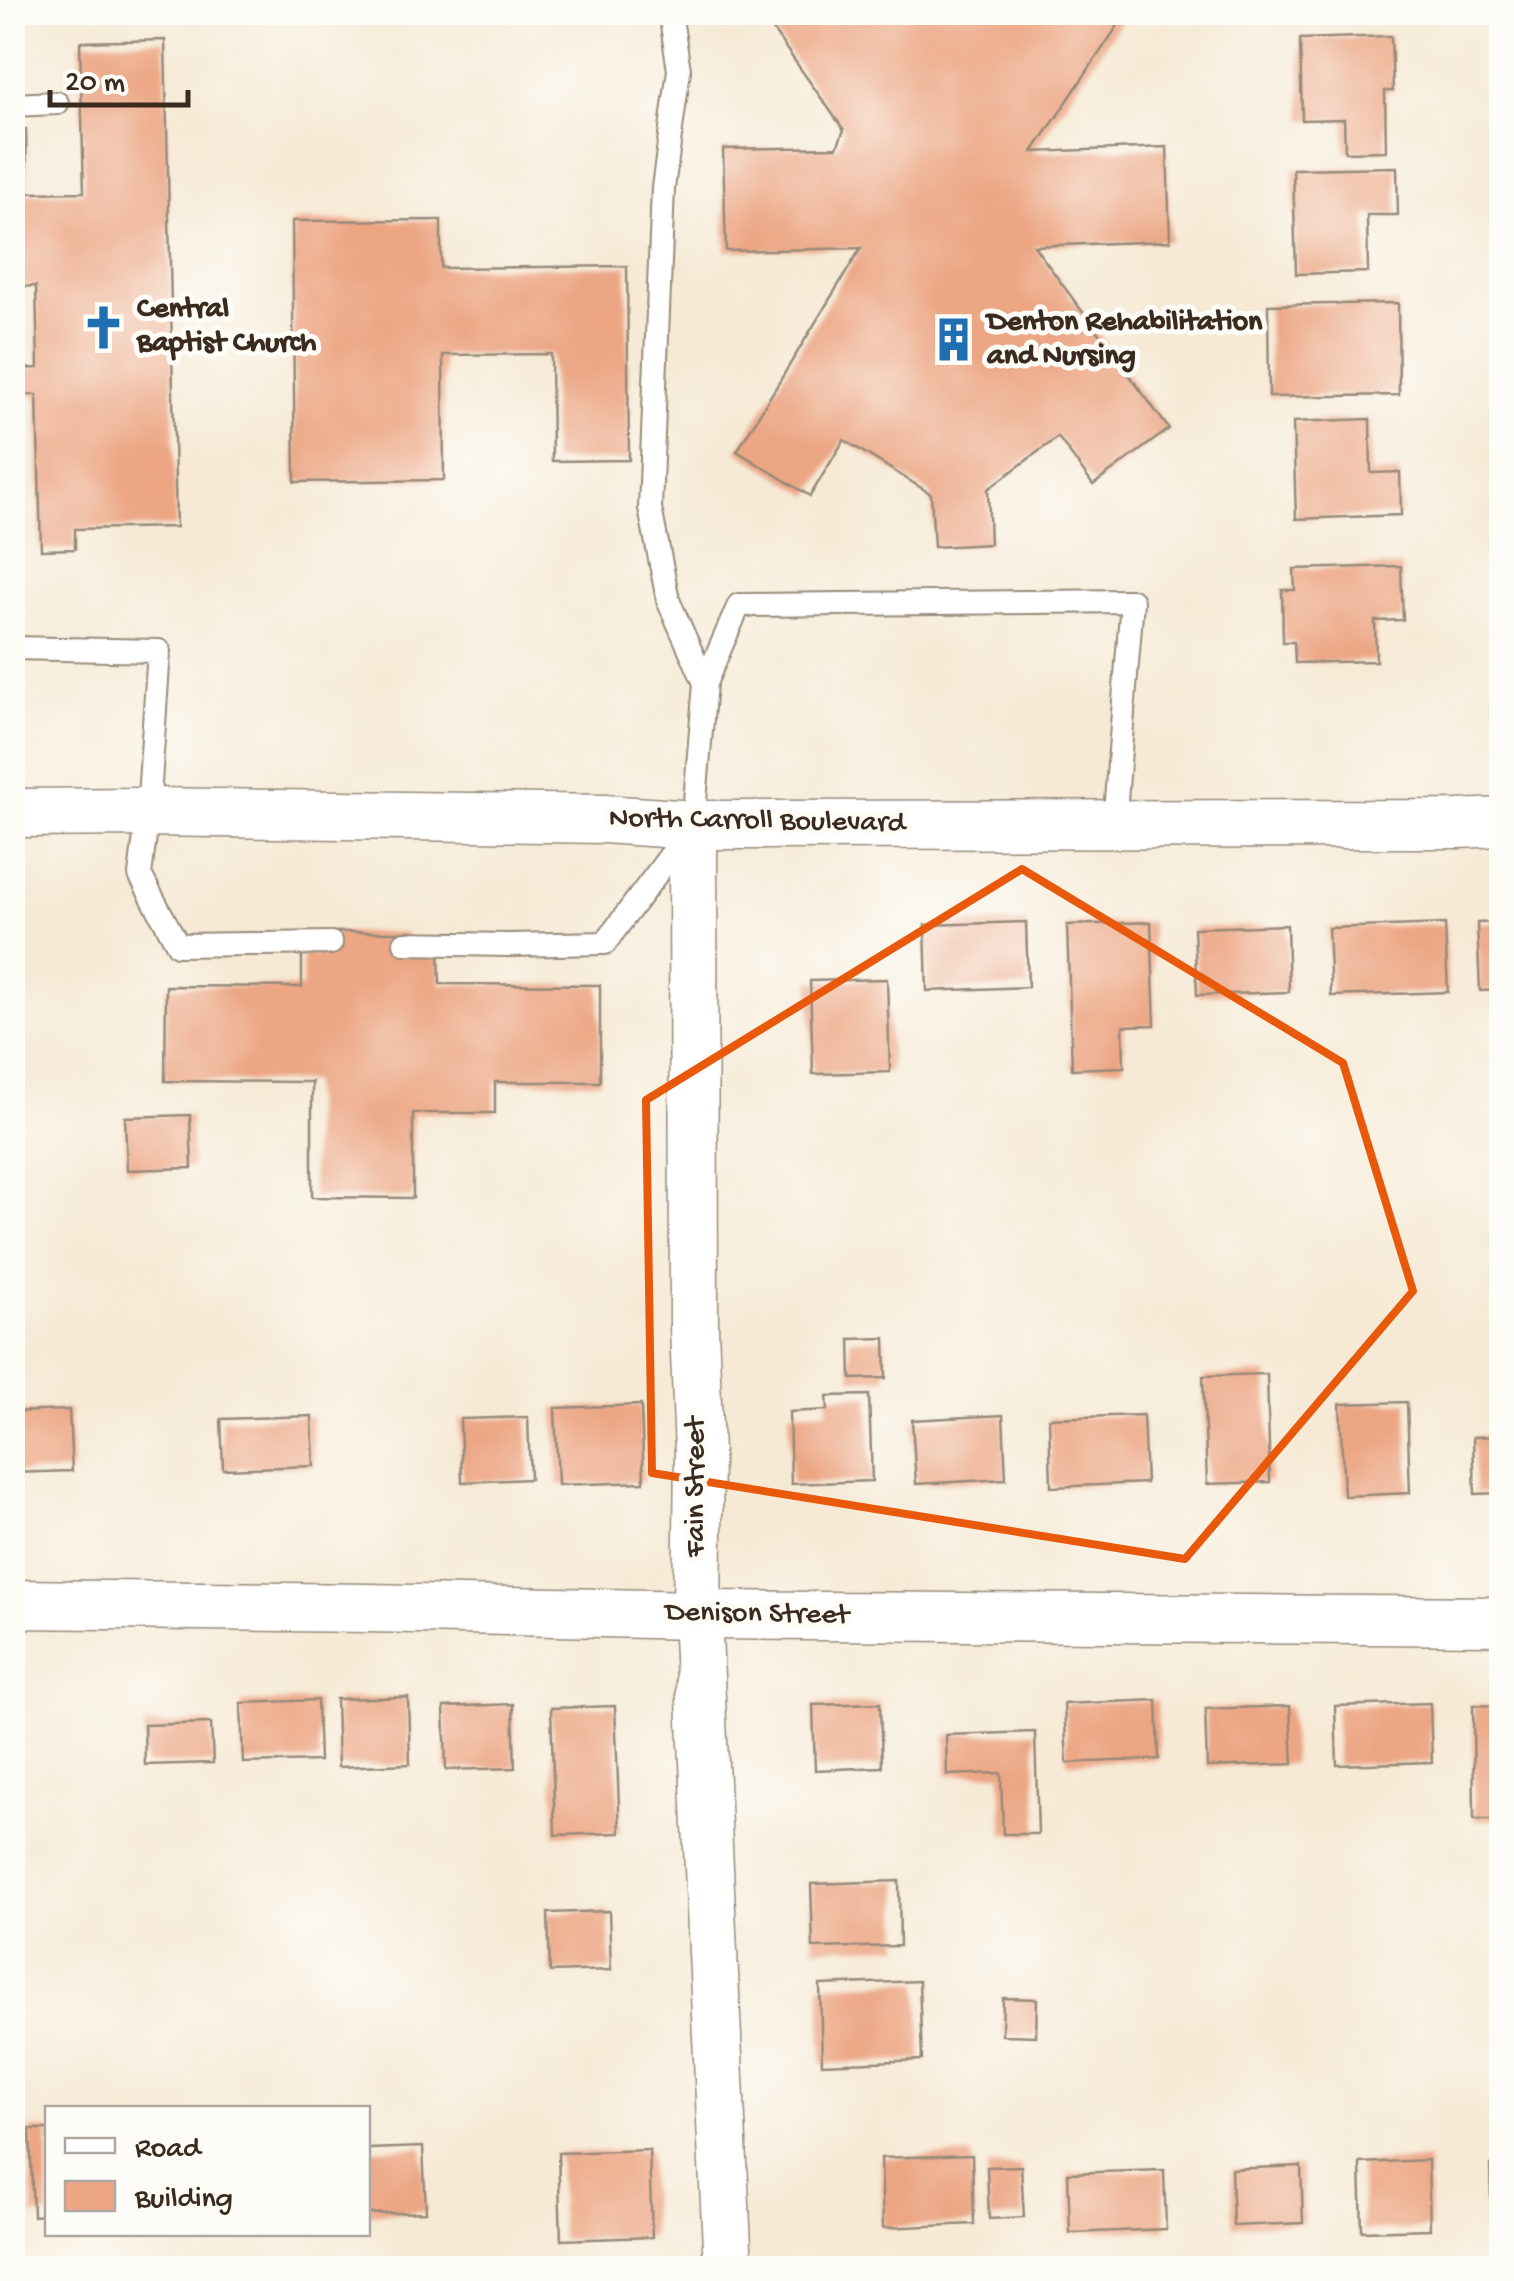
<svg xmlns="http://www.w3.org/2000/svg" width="1514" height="2281" viewBox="0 0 1514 2281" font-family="'Gochi Hand',sans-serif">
<rect width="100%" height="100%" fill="#fdfcf7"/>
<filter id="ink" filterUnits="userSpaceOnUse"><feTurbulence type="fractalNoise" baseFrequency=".01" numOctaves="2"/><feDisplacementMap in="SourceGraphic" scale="20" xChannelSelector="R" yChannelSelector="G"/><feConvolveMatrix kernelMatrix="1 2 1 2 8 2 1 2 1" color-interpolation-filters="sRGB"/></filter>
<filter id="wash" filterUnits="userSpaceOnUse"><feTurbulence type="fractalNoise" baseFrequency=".0048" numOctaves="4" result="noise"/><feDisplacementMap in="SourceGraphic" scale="40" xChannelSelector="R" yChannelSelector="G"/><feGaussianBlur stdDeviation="2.25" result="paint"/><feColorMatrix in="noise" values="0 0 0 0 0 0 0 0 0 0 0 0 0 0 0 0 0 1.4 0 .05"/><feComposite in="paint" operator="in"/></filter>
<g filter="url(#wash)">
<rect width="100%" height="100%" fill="#f6ead6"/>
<g id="blocks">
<g fill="#eca684">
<path d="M760 12H1127L1033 152 1167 147 1170 241 1034 246 1169 429 1093 485 1058 437 988 489 990 544 934 547 931 494 844 440 810 496 737 451 861 248 726 251 723 149 837 147 844 130Z"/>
<path d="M1284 12H1391V16L1284 21Z"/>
<path d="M1391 36 1393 91H1385L1386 151 1345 152 1344 119 1302 120 1300 39Z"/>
<path d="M165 40 176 527 75 529V549L41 550 37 395H12V369L38 368 36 286 12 287V130L26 129 27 193 84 192 80 42Z"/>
<path d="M1397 167 1398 215H1367L1368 272 1296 274 1293 169Z"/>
<path d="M441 220V268L627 266 629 460 552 461 551 354 443 355 444 480 295 482 292 221Z"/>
<path d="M1398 303 1399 395 1269 397 1268 305Z"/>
<path d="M1370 419 1371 473 1400 472 1401 515 1296 519 1293 422Z"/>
<path d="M1401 566 1403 620 1375 621 1376 661 1295 663 1294 642H1283L1282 590H1295L1294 569Z"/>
<path d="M1026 922 1028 987 927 991 925 925Z"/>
<path d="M1151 922 1155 1025 1123 1026 1124 1067 1072 1069 1067 925Z"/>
<path d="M1502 922V990L1480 991 1477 923Z"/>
<path d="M1445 924 1448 992 1331 996 1328 928Z"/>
<path d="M1287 925 1289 992 1197 995 1194 928Z"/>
<path d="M331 932H406L405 954H439L440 984 600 985V1082H495V1113H413V1198L312 1197V1082L165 1081 166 986 302 987V954H331Z"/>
<path d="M887 979 890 1072 813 1074 810 981Z"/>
<path d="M190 1115 192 1168 127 1170 125 1117Z"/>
<path d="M885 1338 886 1378 851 1379 850 1339Z"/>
<path d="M1267 1374 1270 1482 1207 1484 1203 1376Z"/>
<path d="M869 1395 872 1481 791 1484 789 1412 828 1410 827 1396Z"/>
<path d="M1407 1402 1410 1493 1344 1496 1340 1404Z"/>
<path d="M641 1405 644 1482 558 1485 555 1408Z"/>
<path d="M69 1410 72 1471 12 1473V1412Z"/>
<path d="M1003 1415 1006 1479 916 1484 912 1420Z"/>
<path d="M1143 1415 1146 1483 1051 1487 1049 1418Z"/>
<path d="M312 1416 314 1466 223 1469 221 1419Z"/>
<path d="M528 1417 530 1479 462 1482 460 1419Z"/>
<path d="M1502 1436V1493L1475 1494 1473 1437Z"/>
<path d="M408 1697 410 1764 338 1767 336 1699Z"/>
<path d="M317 1700 319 1761 243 1763 241 1703Z"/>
<path d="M1157 1700 1159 1759 1067 1763 1064 1704Z"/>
<path d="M880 1703 882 1767 815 1770 813 1705Z"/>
<path d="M1430 1703 1432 1762 1337 1765 1335 1706Z"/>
<path d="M513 1704 515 1768 446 1770 444 1707Z"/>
<path d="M1473 1705 1502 1706V1820H1474Z"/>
<path d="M615 1706 620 1833 555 1835 551 1708Z"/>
<path d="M1290 1706 1293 1764 1207 1767 1205 1709Z"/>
<path d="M211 1723 213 1763 145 1765 144 1725Z"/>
<path d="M1035 1732 1038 1834H1003L1001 1773 947 1775 946 1735Z"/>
<path d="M899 1881 900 1946 813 1948 811 1884Z"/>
<path d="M609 1911 611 1970 550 1972 548 1913Z"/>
<path d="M919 1981 922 2060 822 2064 820 1985Z"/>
<path d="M1003 1998 1037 1999 1036 2036 1002 2035Z"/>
<path d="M30 2129H48V2215L33 2216Z"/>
<path d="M423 2147 426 2212 368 2214V2149Z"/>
<path d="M649 2150 652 2237 561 2240 558 2153Z"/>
<path d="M972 2155 974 2224 883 2228 881 2158Z"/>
<path d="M1428 2160 1430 2229 1362 2231 1360 2163Z"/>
<path d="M1502 2164V2230H1492L1490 2165Z"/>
<path d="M1021 2166 1024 2217 989 2219 987 2167Z"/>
<path d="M1301 2166 1303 2223 1233 2226 1231 2169Z"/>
<path d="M1164 2170 1166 2229 1070 2233 1068 2173Z"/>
</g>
</g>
</g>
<g filter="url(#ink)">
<use href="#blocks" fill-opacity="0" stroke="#988a7a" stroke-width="2.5"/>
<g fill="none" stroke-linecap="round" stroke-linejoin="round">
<defs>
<g id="service">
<path d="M670 12 679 70 663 188 650 508 668 600 705 683"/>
<path d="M12 105 57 103"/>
<path d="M12 648 159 651 148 812 140 875 178 945 331 943"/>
<path d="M405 943 508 945 605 943 693 825 705 683 739 605 1132 601 1114 825"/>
</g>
<g id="minor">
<path d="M12 813 148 812 604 819 693 825 1458 824 1502 822"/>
<path d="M693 825 694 1327 699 1453 697 1615 728 2268"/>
<path d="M12 1604 368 1608 697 1615 1502 1621"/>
</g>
</defs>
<use href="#service" stroke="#988a7a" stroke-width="26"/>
<use href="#minor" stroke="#988a7a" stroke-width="51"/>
<use href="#service" stroke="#fff" stroke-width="22"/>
<use href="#minor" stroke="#fff" stroke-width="48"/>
</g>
</g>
<path fill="none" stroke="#e8590c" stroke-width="8" stroke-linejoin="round" d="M1022 869 1343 1063 1413 1291 1185 1559 652 1473 646 1100Z"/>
<defs>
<symbol id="church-bare" viewBox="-9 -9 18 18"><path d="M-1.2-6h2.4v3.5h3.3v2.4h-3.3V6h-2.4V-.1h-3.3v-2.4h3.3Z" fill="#1f6fb2" stroke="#fdfcf7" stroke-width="2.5" paint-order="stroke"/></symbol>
<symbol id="building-bare" viewBox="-9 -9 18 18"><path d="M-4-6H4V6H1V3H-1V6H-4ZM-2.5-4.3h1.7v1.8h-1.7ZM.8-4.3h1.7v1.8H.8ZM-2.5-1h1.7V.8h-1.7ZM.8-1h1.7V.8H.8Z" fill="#1f6fb2" stroke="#fdfcf7" stroke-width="2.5" paint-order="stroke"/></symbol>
</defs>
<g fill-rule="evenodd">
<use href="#church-bare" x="72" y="296" width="63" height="63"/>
<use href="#building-bare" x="922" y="308" width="63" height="63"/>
</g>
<g text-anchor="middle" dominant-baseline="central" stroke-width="10" stroke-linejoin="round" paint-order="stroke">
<g font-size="30" font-weight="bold" fill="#3b2a1e" stroke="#fdfcf7" text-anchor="start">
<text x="137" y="310">Central<tspan x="137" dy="34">Baptist Church</tspan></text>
<text x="987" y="323">Denton Rehabilitation<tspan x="987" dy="34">and Nursing</tspan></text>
</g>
<g font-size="30" fill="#3b2a1e" stroke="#fdfcf7">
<text transform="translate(757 822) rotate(1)">North Carroll Boulevard</text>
<text transform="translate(697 1487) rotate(-90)">Fain Street</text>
<text transform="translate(757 1615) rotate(1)">Denison Street</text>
</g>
</g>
<rect width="1514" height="2281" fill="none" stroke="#fdfcf7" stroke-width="50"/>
<rect x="45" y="2106" width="325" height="130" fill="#fdfcf7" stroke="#afa8a0" stroke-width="2.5"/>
<rect x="65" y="2138" width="50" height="15" fill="#ffffff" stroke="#afa8a0" stroke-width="2.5"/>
<text x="135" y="2156" font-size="30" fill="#3b2a1e">Road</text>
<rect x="65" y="2181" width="50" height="30" fill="#eca684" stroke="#afa8a0" stroke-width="2.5"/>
<text x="135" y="2206" font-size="30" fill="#3b2a1e">Building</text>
<path d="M50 90v15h138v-15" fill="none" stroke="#3b2a1e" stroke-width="5"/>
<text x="65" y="90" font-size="30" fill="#3b2a1e" stroke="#fdfcf7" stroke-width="8" paint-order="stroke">20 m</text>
</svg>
